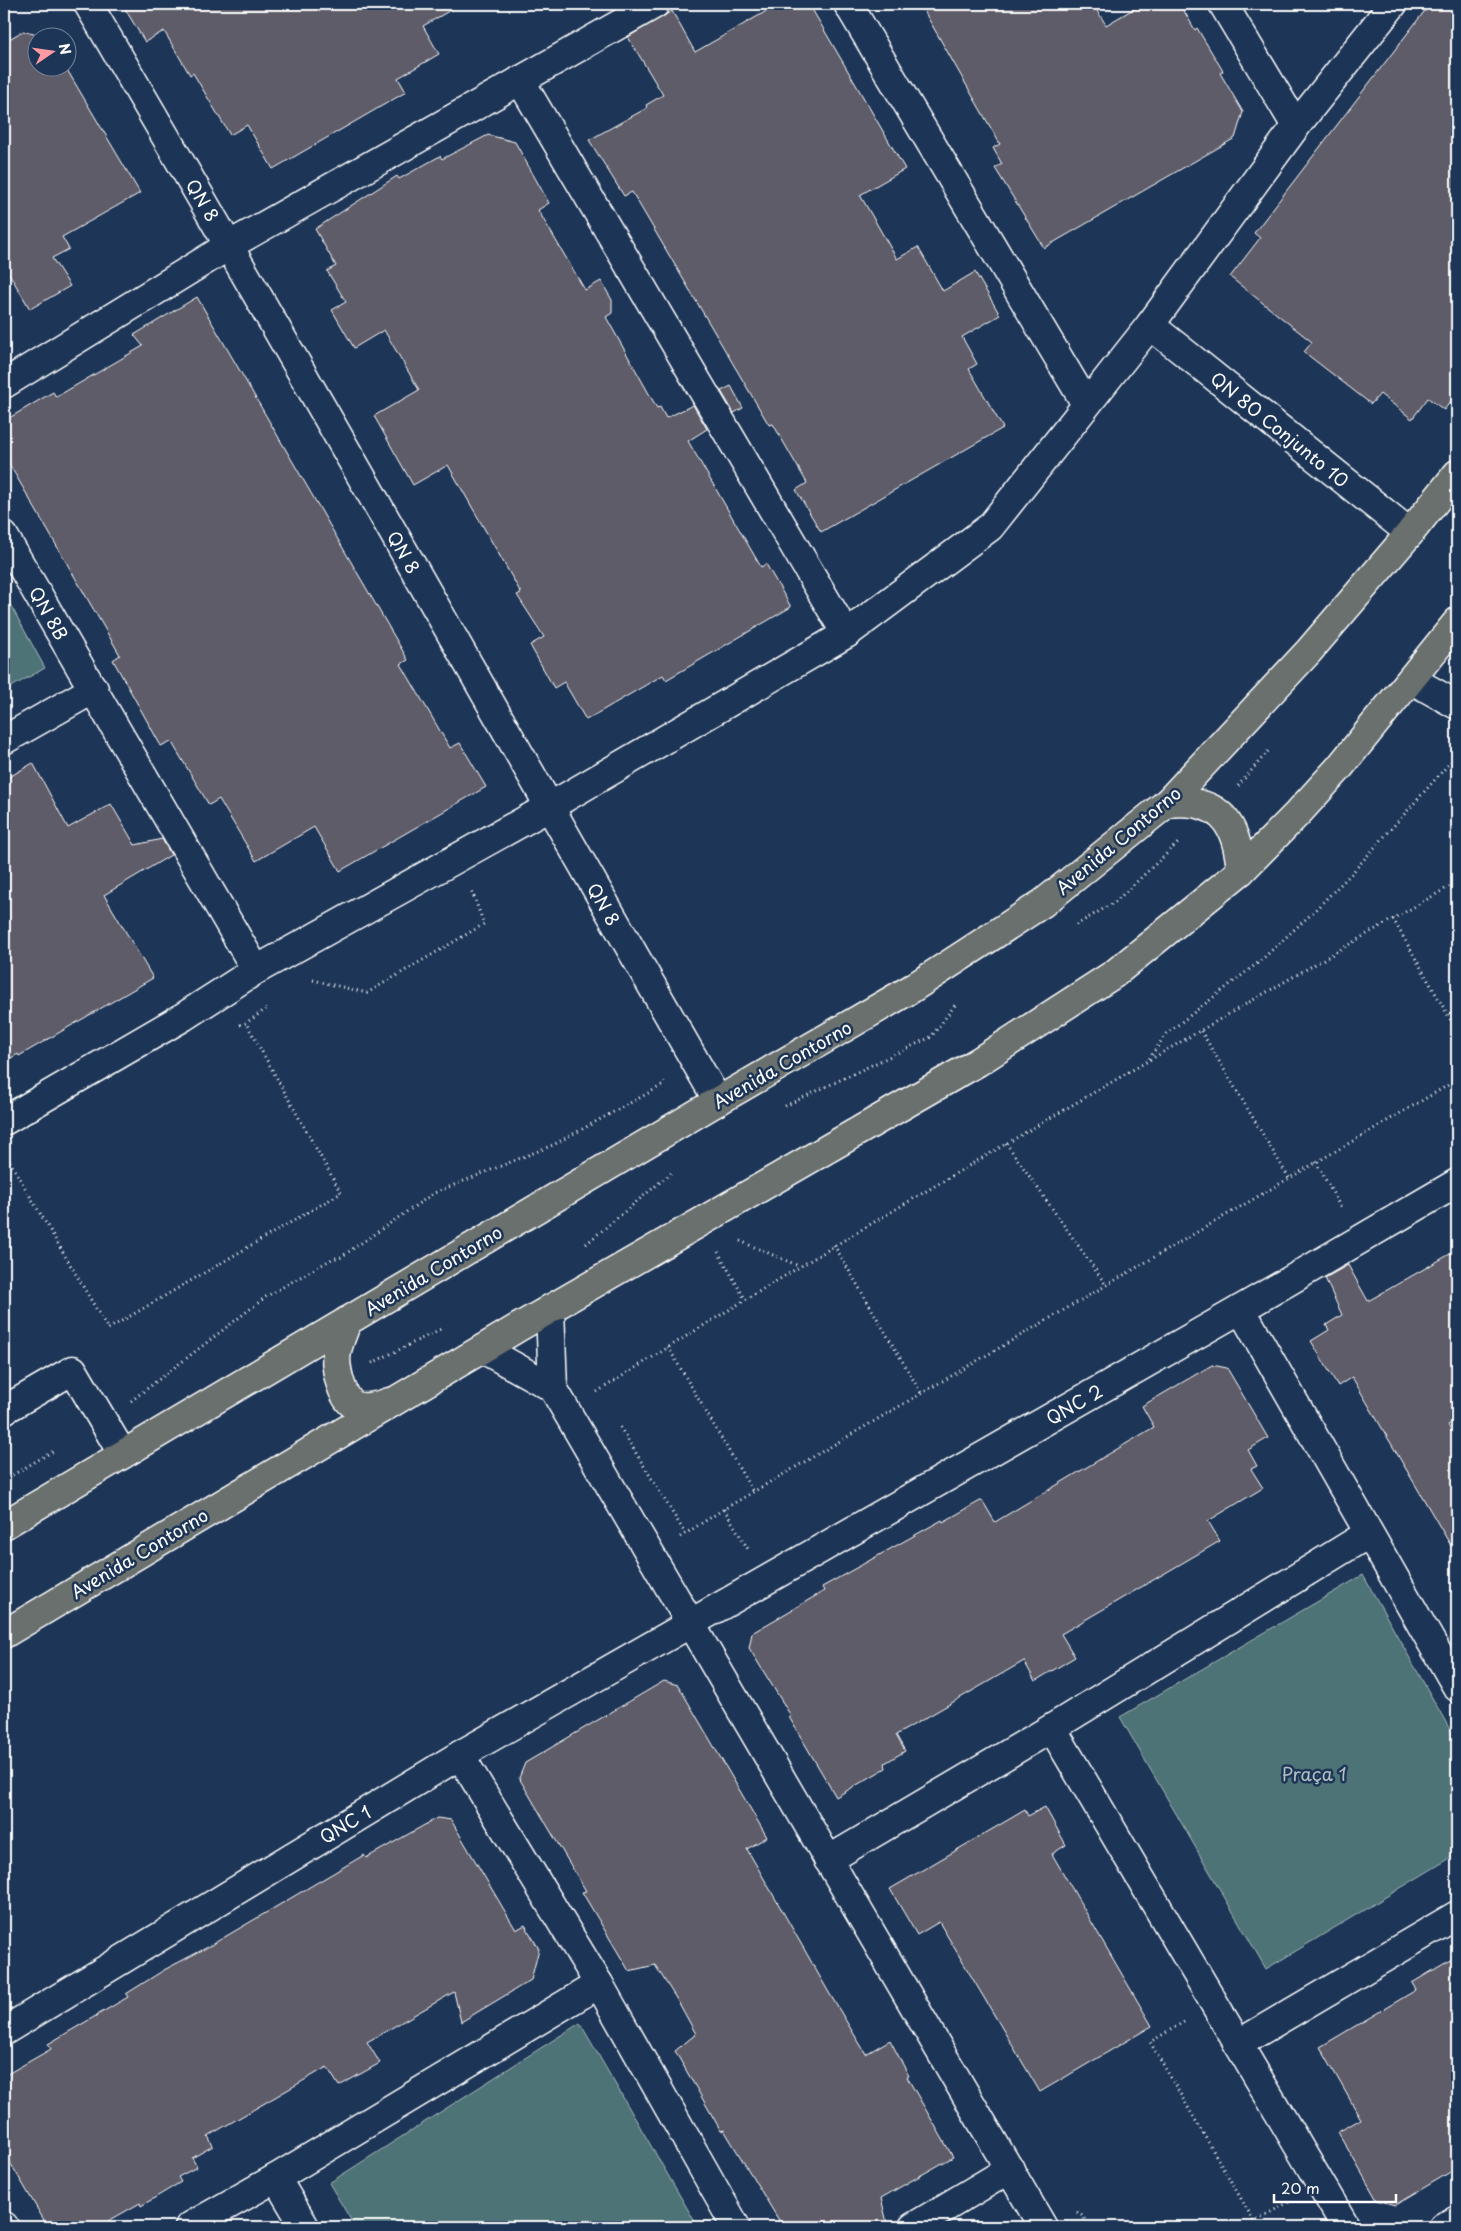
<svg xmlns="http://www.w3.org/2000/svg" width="1461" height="2231" viewBox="0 0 1461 2231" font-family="'Playpen Sans',sans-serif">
<rect width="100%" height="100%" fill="#1d3557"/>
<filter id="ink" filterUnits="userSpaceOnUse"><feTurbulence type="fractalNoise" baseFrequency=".02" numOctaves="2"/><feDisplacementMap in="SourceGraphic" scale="10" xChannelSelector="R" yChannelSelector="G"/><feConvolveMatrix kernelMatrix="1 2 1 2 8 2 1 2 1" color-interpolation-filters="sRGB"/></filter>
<g filter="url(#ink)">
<g fill="#4d7376" stroke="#a6b9ba">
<path d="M4 593 45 668 4 691Z"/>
<path d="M1363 1575 1457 1742V1854L1266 1969 1120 1717Z"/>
<path d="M580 2023 698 2227H355L329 2183Z"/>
</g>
<g fill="#5e5c69" stroke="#fff">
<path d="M122 4H461L423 26 439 54 398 78 406 92 273 169 247 125 230 135 193 73 190 75 164 31 145 42Z"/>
<path d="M779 4H809L905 169 860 195 897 259 918 247 943 291 975 272 1000 315 962 337 977 364 969 369 1003 428 821 532 796 490 807 483 773 424 769 425 632 192 624 196 589 140 647 108 646 105 663 95 628 37 672 11 695 52Z"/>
<path d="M920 4H1093L1106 25 1142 4H1180L1195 30 1197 28 1223 71 1220 73 1243 112 1235 138 1044 248 995 168 1002 164 993 148 1000 144Z"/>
<path d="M1430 4H1457V393L1444 410 1428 398 1412 419 1380 394 1371 404 1304 352 1312 342 1230 277 1260 238 1254 233Z"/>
<path d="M23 31 48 38H38V68H66L140 193 62 237 69 249 52 258 70 286 30 309 4 265V42Z"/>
<path d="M488 135 515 142 549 203 538 210 585 290 601 281 612 300V313L606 317 657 408 660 407 666 418 693 405 707 429 688 441 761 567 766 564 791 607 666 680 663 675 586 720 564 682 554 688 530 645 544 637 517 595 521 593 448 465 413 485 374 416 419 390 384 330 354 348 332 310 346 302 327 271 336 266 315 229 397 176 399 179 440 156 442 159Z"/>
<path d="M197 297 408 660 401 664 450 748 460 743 486 787 340 871 314 827 256 861 219 799 209 805 171 741 161 746 113 660 120 655 4 455V421L53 392 56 397 143 346 134 335Z"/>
<path d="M731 386 743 408 734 413 721 391Z"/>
<path d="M33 763 68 828 111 804 135 845 162 839 171 855 104 895 153 978 19 1056 18 1054 4 1062V780Z"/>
<path d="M1457 1250V1420L1448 1425 1457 1442V1556L1352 1377 1338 1386 1311 1341 1329 1330 1326 1325 1342 1315 1325 1278 1348 1265 1368 1301Z"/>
<path d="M1212 1365 1227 1368 1268 1438 1248 1450 1257 1466 1251 1469 1263 1488 1208 1521 1220 1541 1061 1634 1075 1657 1035 1681 1024 1661 896 1735 905 1751 885 1763 886 1768 836 1797 789 1717 791 1716 749 1648 752 1633 824 1591 822 1587 942 1520 943 1522 982 1500 995 1522 1154 1427 1142 1406Z"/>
<path d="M664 1681 678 1685 767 1837 747 1849 828 1991 866 2054 890 2040 909 2076 907 2077 953 2157 881 2198 888 2227H783L724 2130 721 2131 675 2051 696 2034 679 2003 655 1965 629 1971 582 1892 586 1891 519 1778 525 1763Z"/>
<path d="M1045 1807 1066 1845 1052 1854 1152 2026 1040 2092 939 1922 917 1935 890 1889 1025 1810 1028 1816Z"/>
<path d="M437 1818 451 1820 516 1930 525 1925 539 1949 531 1980 461 2022 454 1992 367 2042 380 2063 339 2086 327 2067 208 2136 213 2146 192 2158 197 2167 178 2177 181 2182 141 2206 140 2203 98 2227H48L4 2152V2076L51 2049 48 2044 128 1997 126 1994 164 1970 206 1948 364 1855 366 1858Z"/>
<path d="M1457 1956V2168L1395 2205 1377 2200 1338 2132 1361 2119 1320 2047 1416 1990 1412 1983Z"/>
</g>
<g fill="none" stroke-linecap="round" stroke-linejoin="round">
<defs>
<g id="minor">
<path d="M88 4C302 367 507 735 718 1101"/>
<path d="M848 4 1086 404"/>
<path d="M1223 4 1296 126"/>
<path d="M520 80 846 634"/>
<path d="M1150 325 1410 533"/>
<path d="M4 384 230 245 655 4"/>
<path d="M4 536 256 970"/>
<path d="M1412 680 1457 705"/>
<path d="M4 740 94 689"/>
<path d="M4 1121 183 1017 256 970 549 807 846 634 990 527 1150 325 1296 126 1393 4"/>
<path d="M550 1309 553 1388 1043 2227"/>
<path d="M1241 1309 1457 1687"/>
<path d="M483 1349 553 1388"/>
<path d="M4 1410 73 1370 122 1453"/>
<path d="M1052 1728 1346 2227"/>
<path d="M460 1755 599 1984 736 2227"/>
<path d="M828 1860 1052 1728 1368 1534"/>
<path d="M4 2031 460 1755 1241 1309 1457 1183"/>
<path d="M1238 2044 1457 1915"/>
<path d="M276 2178 305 2227"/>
<path d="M4 2226V2227"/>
<path d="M189 2227 276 2178 599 1984"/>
<path d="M913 2227 1010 2169"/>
<path d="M1443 2227 1457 2219"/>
</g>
<g id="major">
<path d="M1167 803C1219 797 1237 822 1241 871"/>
<path d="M347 1321C344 1331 339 1341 337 1351 334 1364 341 1398 354 1405 365 1410 378 1406 389 1402"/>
<path d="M4 1525 718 1101 911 989 1043 903 1167 803 1309 651 1410 533 1457 474"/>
<path d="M4 1634 519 1327 978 1062 1114 974 1241 871 1298 813 1339 768 1457 622"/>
</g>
</defs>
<use href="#minor" stroke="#fff" stroke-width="31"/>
<use href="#major" stroke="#fff" stroke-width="31"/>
<g stroke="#fff" stroke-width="3" stroke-dasharray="1 4" stroke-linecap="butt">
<path d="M1238 786 1270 749"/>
<path d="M1393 919 1457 1031"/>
<path d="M1076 925 1115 902 1178 843"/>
<path d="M313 980 367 993 484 924 471 889"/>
<path d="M240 1025 246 1023 266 1009"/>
<path d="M1201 1031 1289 1178"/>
<path d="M1149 1059 1166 1034 1259 962 1309 916 1351 874 1457 755"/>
<path d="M785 1106 931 1037 955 1005"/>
<path d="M1006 1143 1106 1285"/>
<path d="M7 1157 108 1329 341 1193 246 1023"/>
<path d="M1316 1162 1342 1210"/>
<path d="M740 1241 799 1266"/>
<path d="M586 1244 671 1173"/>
<path d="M834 1245 921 1393"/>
<path d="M718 1252 745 1299"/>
<path d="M668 1347 753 1492"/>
<path d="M372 1363 441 1329"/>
<path d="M597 1392C879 1214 1169 1049 1457 882"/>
<path d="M131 1401 267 1296 332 1259 341 1257 434 1193 553 1145 663 1085 664 1081"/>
<path d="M620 1427 685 1533"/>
<path d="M4 1480 55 1450"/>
<path d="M724 1509 748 1549"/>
<path d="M680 1537 724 1509 1457 1080"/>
<path d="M1184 2022 1150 2042 1254 2221 1291 2201"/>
<path d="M1077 2212 1084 2217 1086 2227"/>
</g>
<use href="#minor" stroke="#1d3557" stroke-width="28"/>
<use href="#major" stroke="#6a706d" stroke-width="28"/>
</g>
</g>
<g text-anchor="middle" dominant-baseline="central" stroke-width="5" stroke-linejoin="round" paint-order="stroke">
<g font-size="18" fill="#fff" stroke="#1d3557">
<text transform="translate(203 200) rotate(59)">QN 8</text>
<text transform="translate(1280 429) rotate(39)">QN 8O Conjunto 10</text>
<text transform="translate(404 552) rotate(60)">QN 8</text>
<text transform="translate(49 613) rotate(60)">QN 8B</text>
<text transform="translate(1118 840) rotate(-40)">Avenida Contorno</text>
<text transform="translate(604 904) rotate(60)">QN 8</text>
<text transform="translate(782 1064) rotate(-30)">Avenida Contorno</text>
<text transform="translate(433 1270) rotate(-31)">Avenida Contorno</text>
<text transform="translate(1074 1404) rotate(-30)">QNC 2</text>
<text transform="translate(139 1553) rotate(-31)">Avenida Contorno</text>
<text transform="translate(345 1824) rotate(-31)">QNC 1</text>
</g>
<g font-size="18" fill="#afc0c1" stroke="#1d3557">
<text x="1314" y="1773">Praça 1</text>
</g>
</g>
<rect width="1461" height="2231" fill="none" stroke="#1d3557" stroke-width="20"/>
<rect x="10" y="10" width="1441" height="2211" fill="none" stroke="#fff" stroke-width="2" filter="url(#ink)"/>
<g transform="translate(52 52) rotate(77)"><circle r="24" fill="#1d3557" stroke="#77869a"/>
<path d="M0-4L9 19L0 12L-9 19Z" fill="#ff9aa2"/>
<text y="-8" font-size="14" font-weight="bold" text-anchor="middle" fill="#ffffff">N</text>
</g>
<path d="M1274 2194v8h122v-8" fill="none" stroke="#ffffff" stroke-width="2.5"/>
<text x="1281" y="2194" font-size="15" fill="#ffffff" stroke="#1d3557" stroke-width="4" paint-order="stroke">20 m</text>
</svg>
